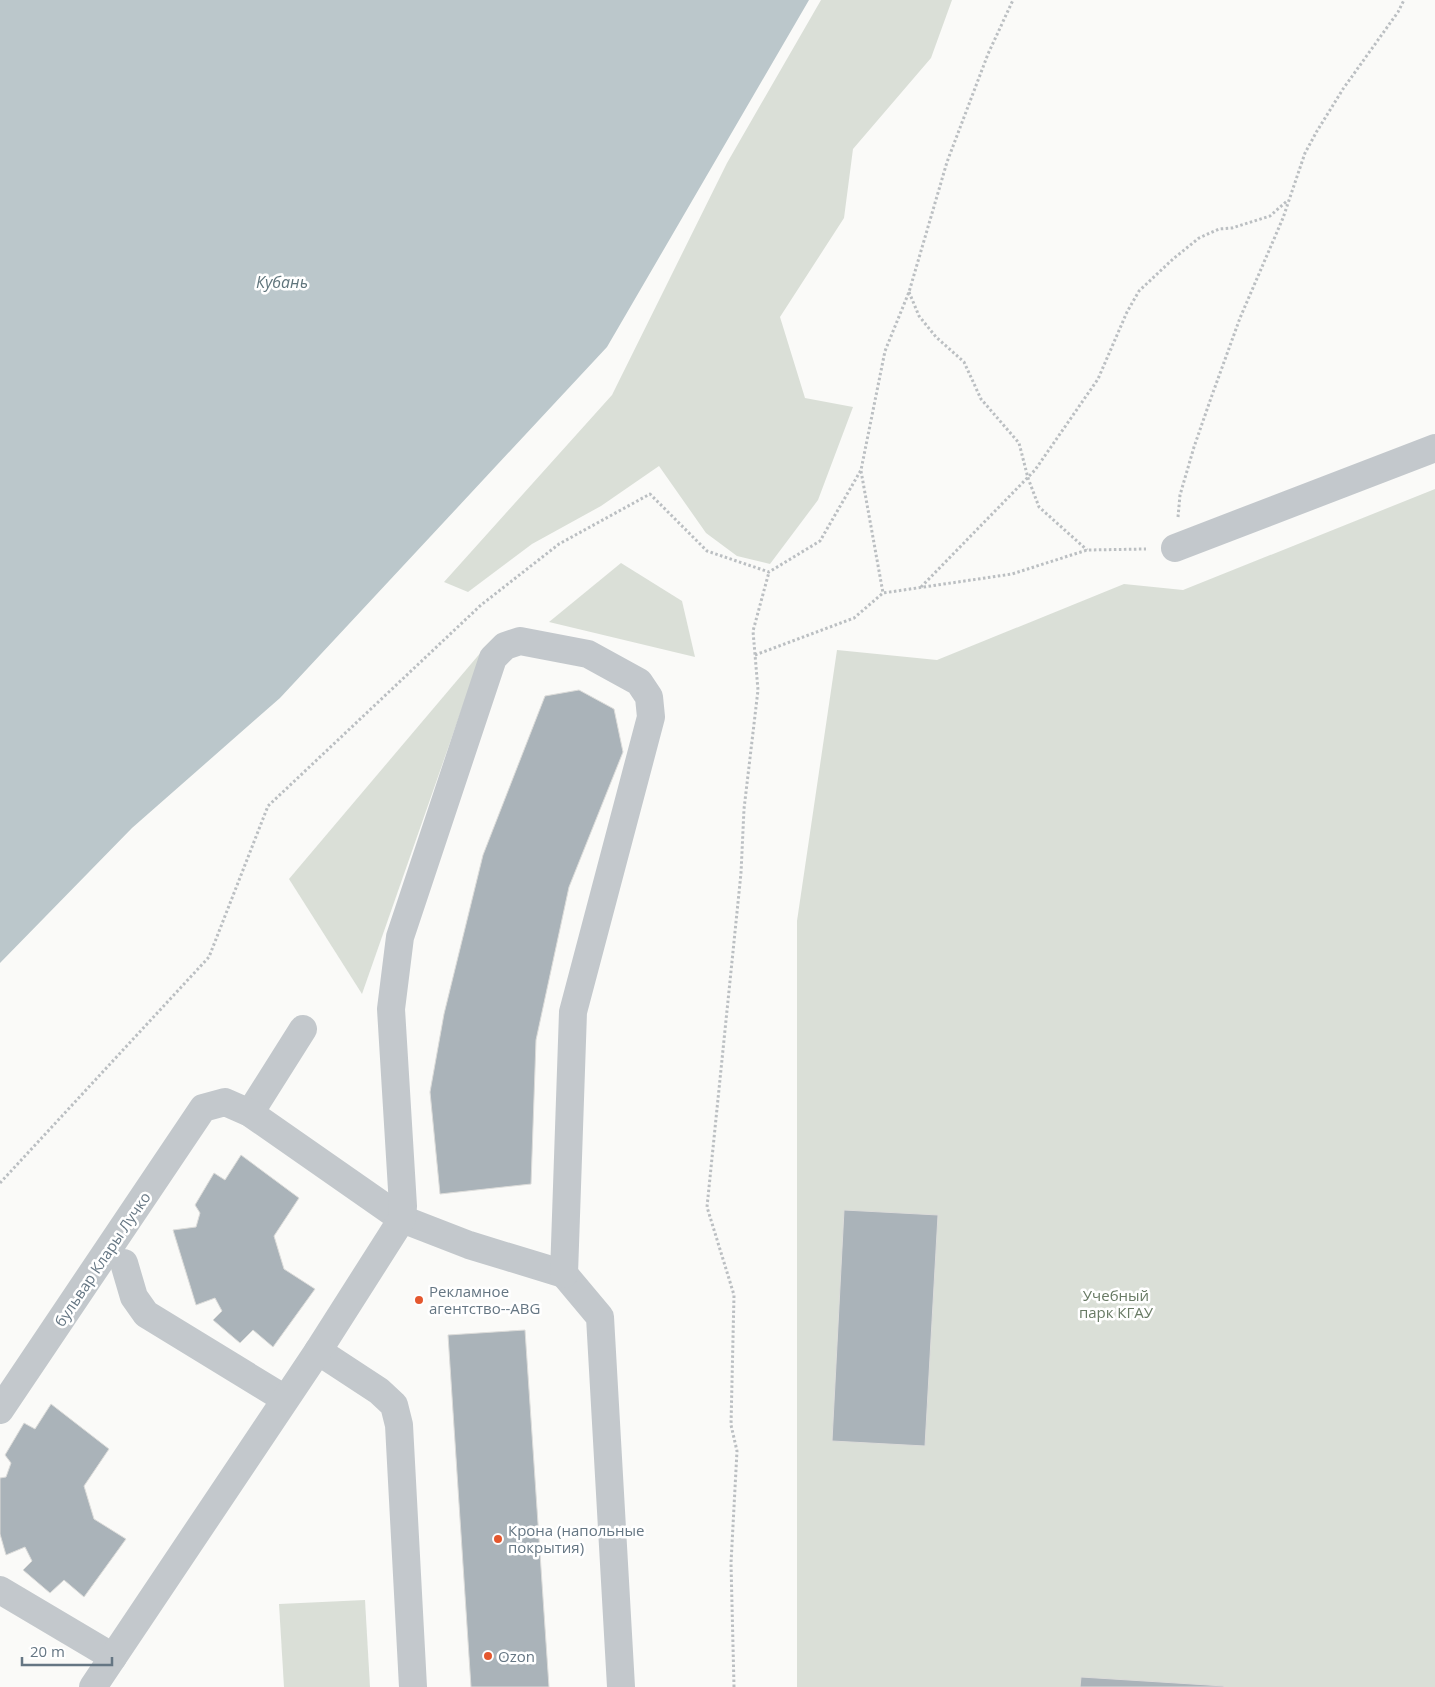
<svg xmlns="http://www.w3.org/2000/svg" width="1435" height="1687" viewBox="0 0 1435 1687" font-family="'Open Sans',sans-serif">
<rect width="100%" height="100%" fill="#fafaf8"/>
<g fill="#dadfd7">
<path d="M821 0H952L931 58 853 149 844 218 780 317 805 398 853 407 818 500 770 564 737 556 706 533 659 466 601 506 532 544 468 592 444 582 612 395 727 163Z"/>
<path d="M1435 489V1687H797V921L837 650 937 660 1124 584 1183 590Z"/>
<path d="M621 563 682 601 695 657 549 622Z"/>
<path d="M482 651 362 994 289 879Z"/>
<path d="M365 1600 370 1687H284L279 1604Z"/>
</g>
<path fill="#bbc7cb" d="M0 0H809L607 347 280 698 132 828 0 963Z"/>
<g fill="#aab3b9" stroke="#dcdcda">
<path d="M579 690 614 709 623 752 569 887 536 1040 531 1184 440 1194 430 1092 444 1014 483 855 545 696Z"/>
<path d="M241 1155 299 1198 274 1236 284 1269 315 1289 273 1347 253 1330 240 1343 213 1320 222 1311 215 1298 196 1305 173 1230 196 1227 200 1213 195 1205 214 1173 225 1180Z"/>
<path d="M844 1210 938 1215 925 1446 832 1441Z"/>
<path d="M525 1330 549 1687H471L448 1335Z"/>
<path d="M51 1404 109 1449 84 1486 94 1519 126 1539 84 1597 64 1580 50 1593 23 1570 32 1561 25 1547 6 1555 0 1534V1478L6 1477 11 1463 5 1455 24 1423 35 1429Z"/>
<path d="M1081 1677 1224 1686V1687H1080Z"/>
</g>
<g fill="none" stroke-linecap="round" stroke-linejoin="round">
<g stroke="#bbbfc2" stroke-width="3" stroke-dasharray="2.5 2.5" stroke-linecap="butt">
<path d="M909 292 919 316 936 337 964 362 981 399 1019 443 1028 478 1039 507 1087 550"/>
<path d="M861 471 883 593"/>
<path d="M1178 517 1180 495 1194 447 1211 398 1240 318 1283 218 1305 153 1317 131 1343 89 1398 12 1404 0"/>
<path d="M921 587 1035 470 1098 379 1127 312 1139 291 1173 259 1199 238 1219 229 1232 228 1270 216 1287 201"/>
<path d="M755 655 854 618 883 593 1012 574 1087 550 1146 549"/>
<path d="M0 1183 209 957 268 806 481 605 559 544 650 494 707 551 769 572 820 541 861 470 885 351 909 292 947 162 988 54 1013 0"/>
<path d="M734 1687 731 1563 737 1451 731 1425 734 1295 707 1207 741 873 744 809 758 690 753 631 769 572"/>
</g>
<g stroke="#c3c8cc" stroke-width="28">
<path d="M1175 548 1435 448"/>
<path d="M250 1113 303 1029"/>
<path d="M124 1263 134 1297 146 1314 285 1399"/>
<path d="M564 1274 600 1317 621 1687"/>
<path d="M318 1351 379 1391 394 1405 399 1425 413 1687"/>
<path d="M0 1410 203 1108 225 1102 250 1113 402 1219 469 1245 564 1274"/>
<path d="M0 1590 113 1657"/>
<path d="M93 1687 318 1351 402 1219 403 1206 391 1009 400 937 493 658 505 646 520 641 588 654 639 682 649 697 651 717 573 1012 564 1274"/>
</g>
</g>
<g fill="#e4572e" stroke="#fff" stroke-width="2">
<circle cx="419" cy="1300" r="5"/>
<circle cx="498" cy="1539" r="5"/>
<circle cx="488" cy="1656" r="5"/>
</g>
<g text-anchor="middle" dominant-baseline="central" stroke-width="5" stroke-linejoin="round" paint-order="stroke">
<g font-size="15" fill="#657683" stroke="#fff">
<text transform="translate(102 1259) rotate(-56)">бульвар Клары Лучко</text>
</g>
<g font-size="15" fill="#657683" stroke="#fff" text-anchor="start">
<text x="429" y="1291">Рекламное<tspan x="429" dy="17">агентство--ABG</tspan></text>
<text x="508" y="1530">Крона (напольные<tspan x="508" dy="17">покрытия)</tspan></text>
<text x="498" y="1656">Ozon</text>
</g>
<g font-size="15" fill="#687a64" stroke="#fff">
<text x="1116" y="1295">Учебный<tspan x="1116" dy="17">парк КГАУ</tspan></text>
</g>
<g font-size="16" font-style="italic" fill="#60757c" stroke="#fff">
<text x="282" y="282">Кубань</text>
</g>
</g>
<path d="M22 1657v8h90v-8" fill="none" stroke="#657683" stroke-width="2.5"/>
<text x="30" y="1657" font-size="15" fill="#657683" stroke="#ffffff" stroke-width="4" paint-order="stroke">20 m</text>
</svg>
